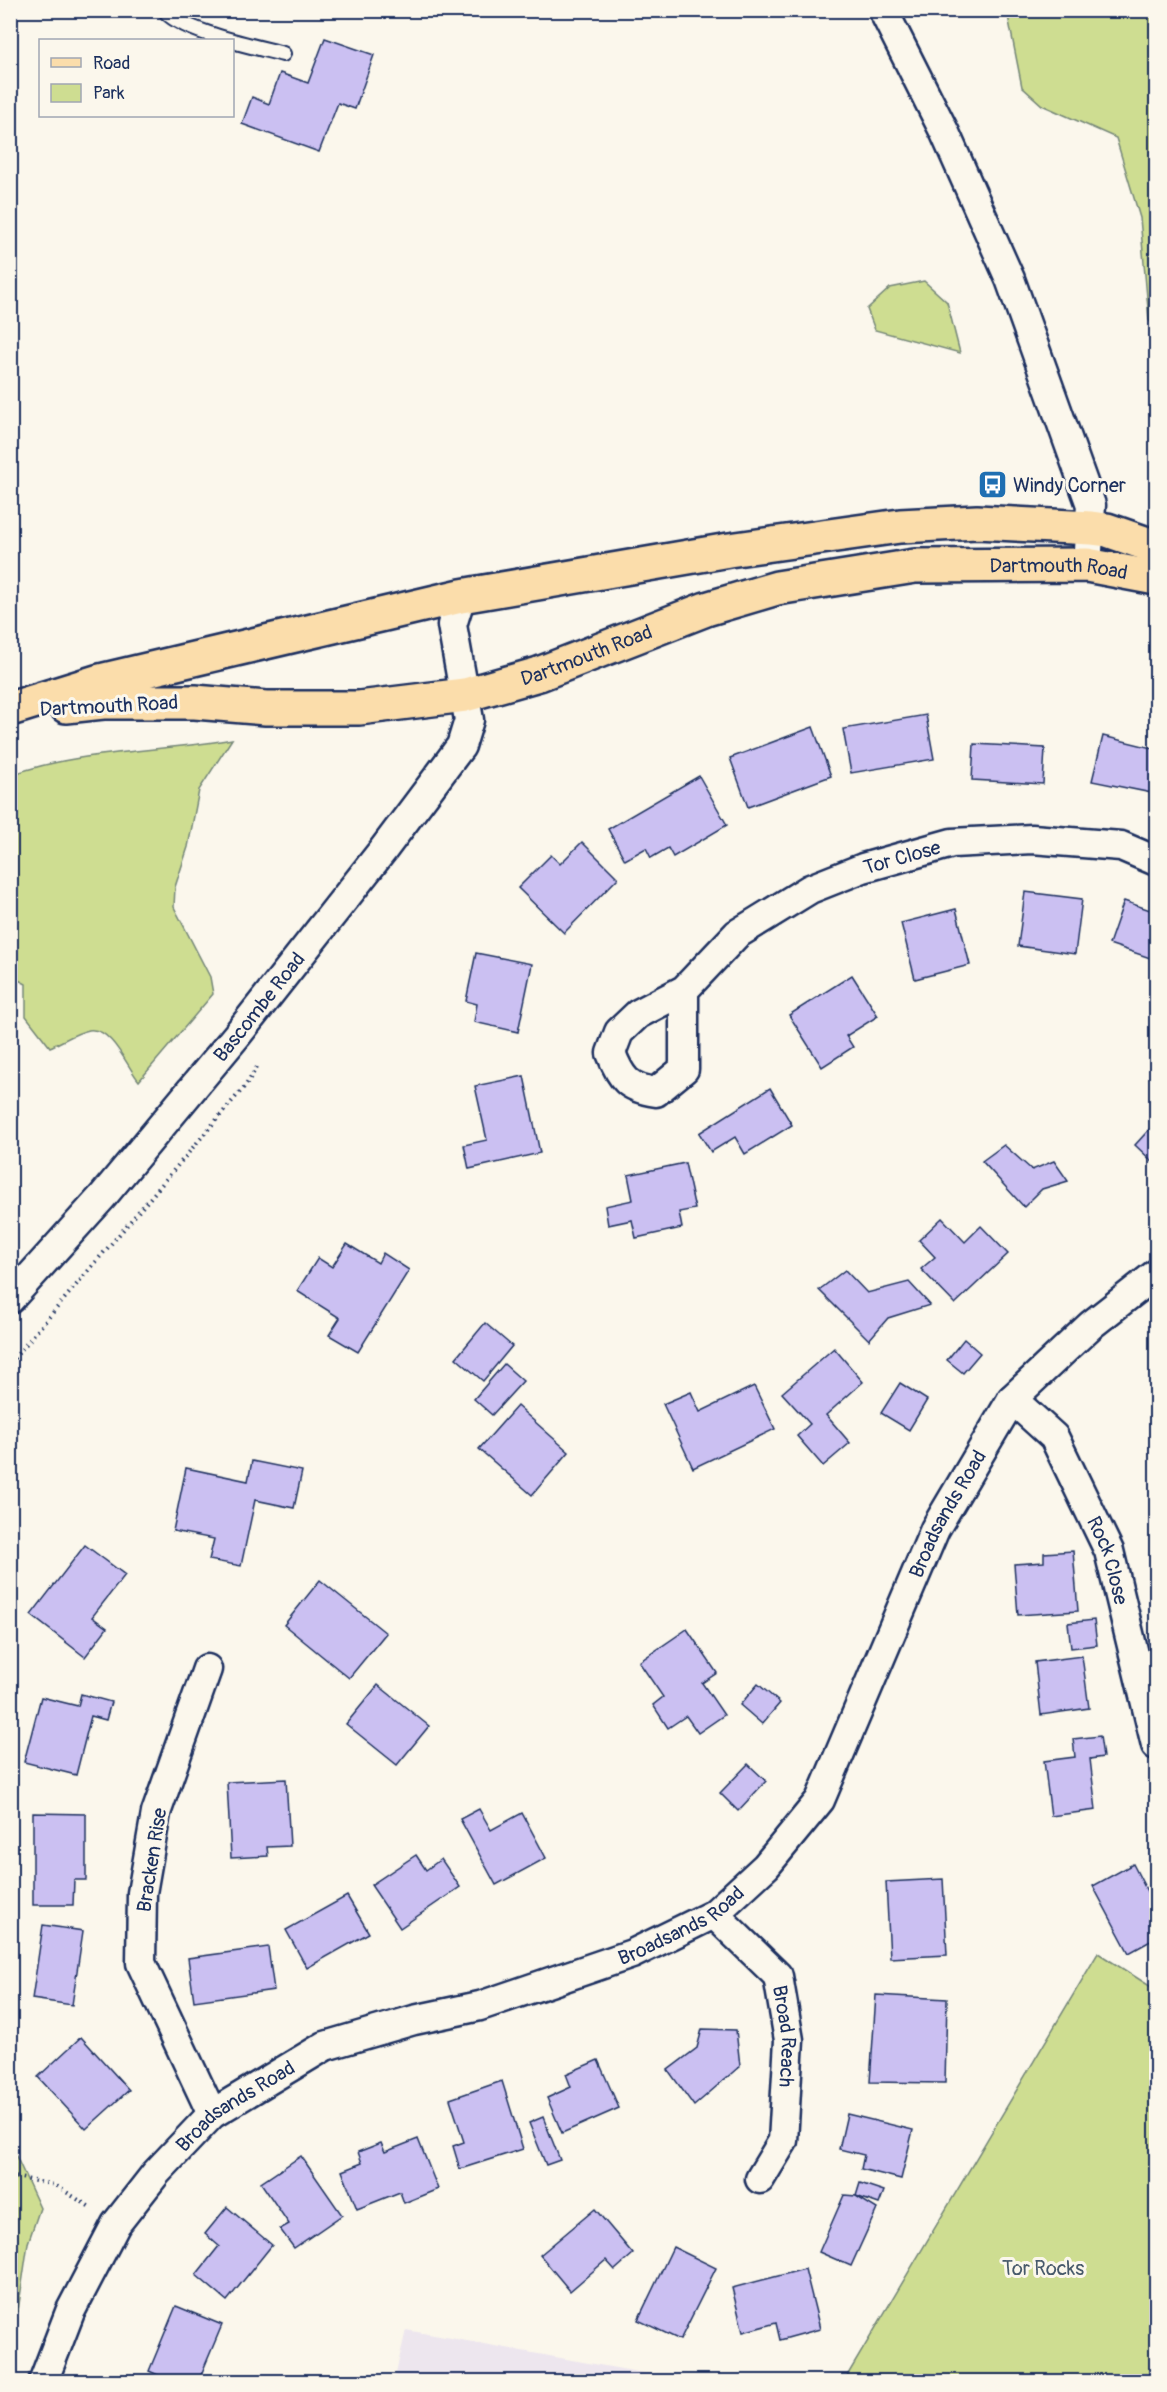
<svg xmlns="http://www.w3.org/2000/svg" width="1167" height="2392" viewBox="0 0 1167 2392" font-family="Pangolin,sans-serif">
<rect width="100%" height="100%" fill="#fbf7ec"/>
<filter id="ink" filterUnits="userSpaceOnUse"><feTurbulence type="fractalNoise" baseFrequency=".0167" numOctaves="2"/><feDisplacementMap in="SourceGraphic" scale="12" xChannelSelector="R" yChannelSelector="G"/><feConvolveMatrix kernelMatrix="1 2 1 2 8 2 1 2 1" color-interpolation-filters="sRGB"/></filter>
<g filter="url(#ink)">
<path fill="#ede6ee" d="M406 2330 688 2381H394Z"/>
<g fill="#cedd91" stroke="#748678" stroke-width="1.5">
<path d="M1007 11H1156V331L1149 320 1140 218 1116 138 1042 105 1022 87Z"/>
<path d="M924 281 947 302 960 353 875 330 867 309 890 288Z"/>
<path d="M232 739 199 790 188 847 175 887 174 907 210 977 213 994 139 1081C127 1067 112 1027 89 1030 77 1032 62 1042 50 1047L26 1016V984L11 976V775C79 750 161 752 232 739Z"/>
<path d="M1098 1953 1156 1990V2381H844Z"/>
<path d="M11 2145 40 2208 28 2243 18 2311 11 2326Z"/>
</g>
<g fill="#cbc0f2" stroke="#1b2f5e" stroke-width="1.5">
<path d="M325 38 374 55 355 109 338 103 319 152 242 124 252 97 269 104 280 73 308 83Z"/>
<path d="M926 715 934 759 851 773 843 729Z"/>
<path d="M813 727 831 776 748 807 730 758Z"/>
<path d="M1103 736 1156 749V776L1152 793 1092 781Z"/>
<path d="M974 744 1045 748 1043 784 972 780Z"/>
<path d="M699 776 727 825 673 857 668 848 651 858 646 848 625 860 608 829Z"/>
<path d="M582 842 618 878 564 933 518 888 551 855 560 864Z"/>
<path d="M1025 892 1082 899 1075 954 1018 946Z"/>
<path d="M1124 901 1156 912V960L1109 944Z"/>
<path d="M956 909 970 965 915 979 901 923Z"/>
<path d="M476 953 532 964 518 1032 474 1022 477 1004 466 1001Z"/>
<path d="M852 975 878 1016 846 1036 853 1047 822 1067 789 1015Z"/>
<path d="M524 1076 540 1153 469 1169 464 1145 487 1140 475 1086Z"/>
<path d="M770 1088 792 1125 745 1154 735 1137 711 1152 699 1133Z"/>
<path d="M1156 1122V1165L1135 1145Z"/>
<path d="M1004 1145 1032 1170 1054 1161 1068 1181 1042 1189 1024 1207 982 1161Z"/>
<path d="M685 1163 695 1209 679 1212 682 1228 636 1238 632 1220 608 1225 605 1206 633 1200 628 1175Z"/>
<path d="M942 1218 965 1242 981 1226 1008 1254 955 1304 921 1269 935 1257 919 1240Z"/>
<path d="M347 1244 378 1263 383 1253 409 1270 358 1352 329 1335 340 1318 297 1291 318 1258 332 1267Z"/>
<path d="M845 1270 867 1293 909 1282 930 1305 888 1318 869 1340 819 1290Z"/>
<path d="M485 1323 512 1346 483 1381 456 1358Z"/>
<path d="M964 1339 980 1353 963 1373 947 1360Z"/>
<path d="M834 1348 863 1382 826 1415 850 1443 823 1466 797 1436 810 1424 782 1393Z"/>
<path d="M504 1364 523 1381 492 1415 474 1399Z"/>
<path d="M900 1383 927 1400 909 1430 881 1413Z"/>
<path d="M754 1386 775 1429 693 1468 663 1404 691 1392 700 1412Z"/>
<path d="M517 1406 569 1452 532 1495 479 1449Z"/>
<path d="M252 1461 302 1471 294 1508 255 1500 241 1566 209 1560 214 1539 173 1531 186 1468 248 1481Z"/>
<path d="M85 1545 125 1575 92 1617 107 1628 85 1657 31 1615Z"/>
<path d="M1073 1551 1078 1611 1018 1615 1014 1564 1044 1562V1553Z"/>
<path d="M320 1580 386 1633 349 1678 284 1625Z"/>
<path d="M1094 1620 1097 1645 1071 1648 1068 1623Z"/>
<path d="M687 1629 717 1673 702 1683 724 1715 698 1733 686 1716 668 1728 653 1705 663 1697 639 1662Z"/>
<path d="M1082 1656 1089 1708 1041 1715 1035 1662Z"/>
<path d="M758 1684 780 1703 762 1724 740 1705Z"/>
<path d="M378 1685 429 1726 397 1765 346 1724Z"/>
<path d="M81 1694 111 1702 106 1720 91 1716 76 1775 24 1762 41 1697 78 1706Z"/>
<path d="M1100 1736 1103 1757 1090 1759 1096 1810 1051 1816 1044 1761 1075 1757 1073 1739Z"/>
<path d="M748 1764 766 1781 738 1811 720 1793Z"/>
<path d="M286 1779 290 1846 267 1847 268 1856 231 1858 227 1782Z"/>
<path d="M479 1809 491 1830 522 1813 546 1858 496 1885 460 1819Z"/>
<path d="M33 1813 86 1814V1880H74L73 1905H33Z"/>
<path d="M416 1855 426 1870 441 1859 460 1887 400 1928 371 1885Z"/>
<path d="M1133 1864 1156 1909V1938L1129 1953 1093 1886Z"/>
<path d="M943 1879 947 1955 890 1958 886 1882Z"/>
<path d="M347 1896 369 1933 307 1968 286 1930Z"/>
<path d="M43 1925 83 1931 72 2005 32 1999Z"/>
<path d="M268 1947 274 1990 194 2001 188 1958Z"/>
<path d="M876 1995 947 1999 945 2083 870 2082Z"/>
<path d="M702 2029 736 2030 740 2066 694 2106 668 2070 697 2048Z"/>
<path d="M81 2037 129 2090 86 2129 38 2077Z"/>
<path d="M598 2060 619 2108 562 2133 547 2098 571 2087 566 2074Z"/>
<path d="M502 2081 523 2149 460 2169 453 2146 464 2142 450 2099Z"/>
<path d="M847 2114 913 2130 901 2179 861 2169 864 2155 839 2149Z"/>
<path d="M543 2117 560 2160 546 2165 529 2123Z"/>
<path d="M418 2139 438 2189 404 2203 400 2192 357 2209 342 2171 362 2163 358 2152 381 2143 385 2152Z"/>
<path d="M301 2156 342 2215 294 2248 280 2229 289 2224 261 2183Z"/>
<path d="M860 2183 884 2191 879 2204 856 2196Z"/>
<path d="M844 2195 856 2196 877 2209 851 2266 819 2252Z"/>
<path d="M227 2207 272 2245 227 2301 196 2275 219 2246 205 2234Z"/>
<path d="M595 2209 633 2254 615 2270 606 2260 570 2291 540 2255Z"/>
<path d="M673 2247 716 2268 680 2340 638 2320Z"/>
<path d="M805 2269 820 2329 780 2340 776 2323 743 2332 732 2288Z"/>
<path d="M176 2306 222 2325 198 2382H174L149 2371Z"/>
</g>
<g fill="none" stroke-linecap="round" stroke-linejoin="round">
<defs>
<path id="lane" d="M165 10C179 31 257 47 283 54"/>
<g id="street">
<path d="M883 10 945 133 1010 279 1091 505 1087 565"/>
<path id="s1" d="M684 990V1069L656 1092C628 1088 621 1079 611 1053L619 1032 638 1014 684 990 737 934 810 889 863 868 952 843 1032 839 1121 846 1156 861"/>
<path id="s2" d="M10 1299 103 1196 237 1035 383 850 461 746 469 720 452 625 461 596"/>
<path id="s3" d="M1012 1399 1054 1437 1109 1551 1156 1745"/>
<path d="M207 1669 156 1813 142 1893 141 1963 212 2114"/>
<path id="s4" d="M714 1914 778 1976 789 2040 783 2141 760 2179"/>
<path id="s5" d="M43 2382 70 2312 116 2224 156 2173 212 2114 325 2046 414 2020 480 2006 632 1954 714 1914 766 1866 820 1800 935 1529 1012 1399 1091 1325 1156 1274"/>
</g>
<g id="primary">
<path id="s6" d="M66 706 103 702H195L266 708H359L465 695 539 674 706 609 777 588 915 566 1087 565 1156 578"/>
<path d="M10 709 100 681 461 596 729 550 900 526 977 522 1091 528 1107 530 1156 547"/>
</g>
</defs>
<use href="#lane" stroke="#1b2f5e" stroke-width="18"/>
<use href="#street" stroke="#1b2f5e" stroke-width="33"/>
<use href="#primary" stroke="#1b2f5e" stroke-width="38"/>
<g stroke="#1b2f5e" stroke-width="4" stroke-dasharray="1.5 4.5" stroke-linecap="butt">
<path d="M10 1363 246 1085 257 1067"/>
<path d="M10 2176 55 2185 90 2207"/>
</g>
<use href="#lane" stroke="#fbf7ec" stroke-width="14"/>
<use href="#street" stroke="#fbf7ec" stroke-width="28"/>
<use href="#primary" stroke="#fbddab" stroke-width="33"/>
</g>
</g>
<defs>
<symbol id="bus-square" viewBox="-11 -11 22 22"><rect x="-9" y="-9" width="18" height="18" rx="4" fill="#1f6fb2" stroke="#fbf7ec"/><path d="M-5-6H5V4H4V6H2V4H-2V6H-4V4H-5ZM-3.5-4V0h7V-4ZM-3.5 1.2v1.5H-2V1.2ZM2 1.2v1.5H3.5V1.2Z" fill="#fff"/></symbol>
</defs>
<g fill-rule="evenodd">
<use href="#bus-square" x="976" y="468" width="33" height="33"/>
</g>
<g text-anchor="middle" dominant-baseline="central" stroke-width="6" stroke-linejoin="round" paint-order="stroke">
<g font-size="20" fill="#1b2f5e" stroke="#fbf7ec" text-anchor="start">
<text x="1013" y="485">Windy Corner</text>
</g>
<g font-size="20" fill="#1b2f5e" stroke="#fbf7ec">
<text stroke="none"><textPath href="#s6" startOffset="1014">Dartmouth Road</textPath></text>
<text stroke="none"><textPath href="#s6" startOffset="528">Dartmouth Road</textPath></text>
<text transform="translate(109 706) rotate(-3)">Dartmouth Road</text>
<text stroke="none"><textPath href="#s1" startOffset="540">Tor Close</textPath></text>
<text stroke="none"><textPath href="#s2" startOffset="384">Bascombe Road</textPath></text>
<text stroke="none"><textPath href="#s5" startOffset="1334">Broadsands Road</textPath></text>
<text stroke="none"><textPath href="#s3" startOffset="192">Rock Close</textPath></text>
<text transform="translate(152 1860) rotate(-81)">Bracken Rise</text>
<text stroke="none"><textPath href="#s5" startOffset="830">Broadsands Road</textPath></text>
<text stroke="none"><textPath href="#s4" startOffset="150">Broad Reach</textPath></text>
<text stroke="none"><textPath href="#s5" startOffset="344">Broadsands Road</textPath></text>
</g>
<g font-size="20" fill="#485a6b" stroke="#fbf7ec">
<text x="1043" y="2268">Tor Rocks</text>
</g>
</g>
<rect width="1167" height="2392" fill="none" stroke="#fbf7ec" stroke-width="36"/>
<rect x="18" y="18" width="1131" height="2356" fill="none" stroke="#1b2f5e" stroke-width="2" filter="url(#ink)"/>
<rect x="39" y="39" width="195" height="78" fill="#fbf7ec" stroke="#a1a7b3" stroke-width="1.5"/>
<rect x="51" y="58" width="30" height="9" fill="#fbddab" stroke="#a1a7b3" stroke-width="1.5"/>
<text x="93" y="69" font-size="18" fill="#1b2f5e">Road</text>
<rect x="51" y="84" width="30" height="18" fill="#cedd91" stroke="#a1a7b3" stroke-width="1.5"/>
<text x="93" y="99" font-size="18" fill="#1b2f5e">Park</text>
</svg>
